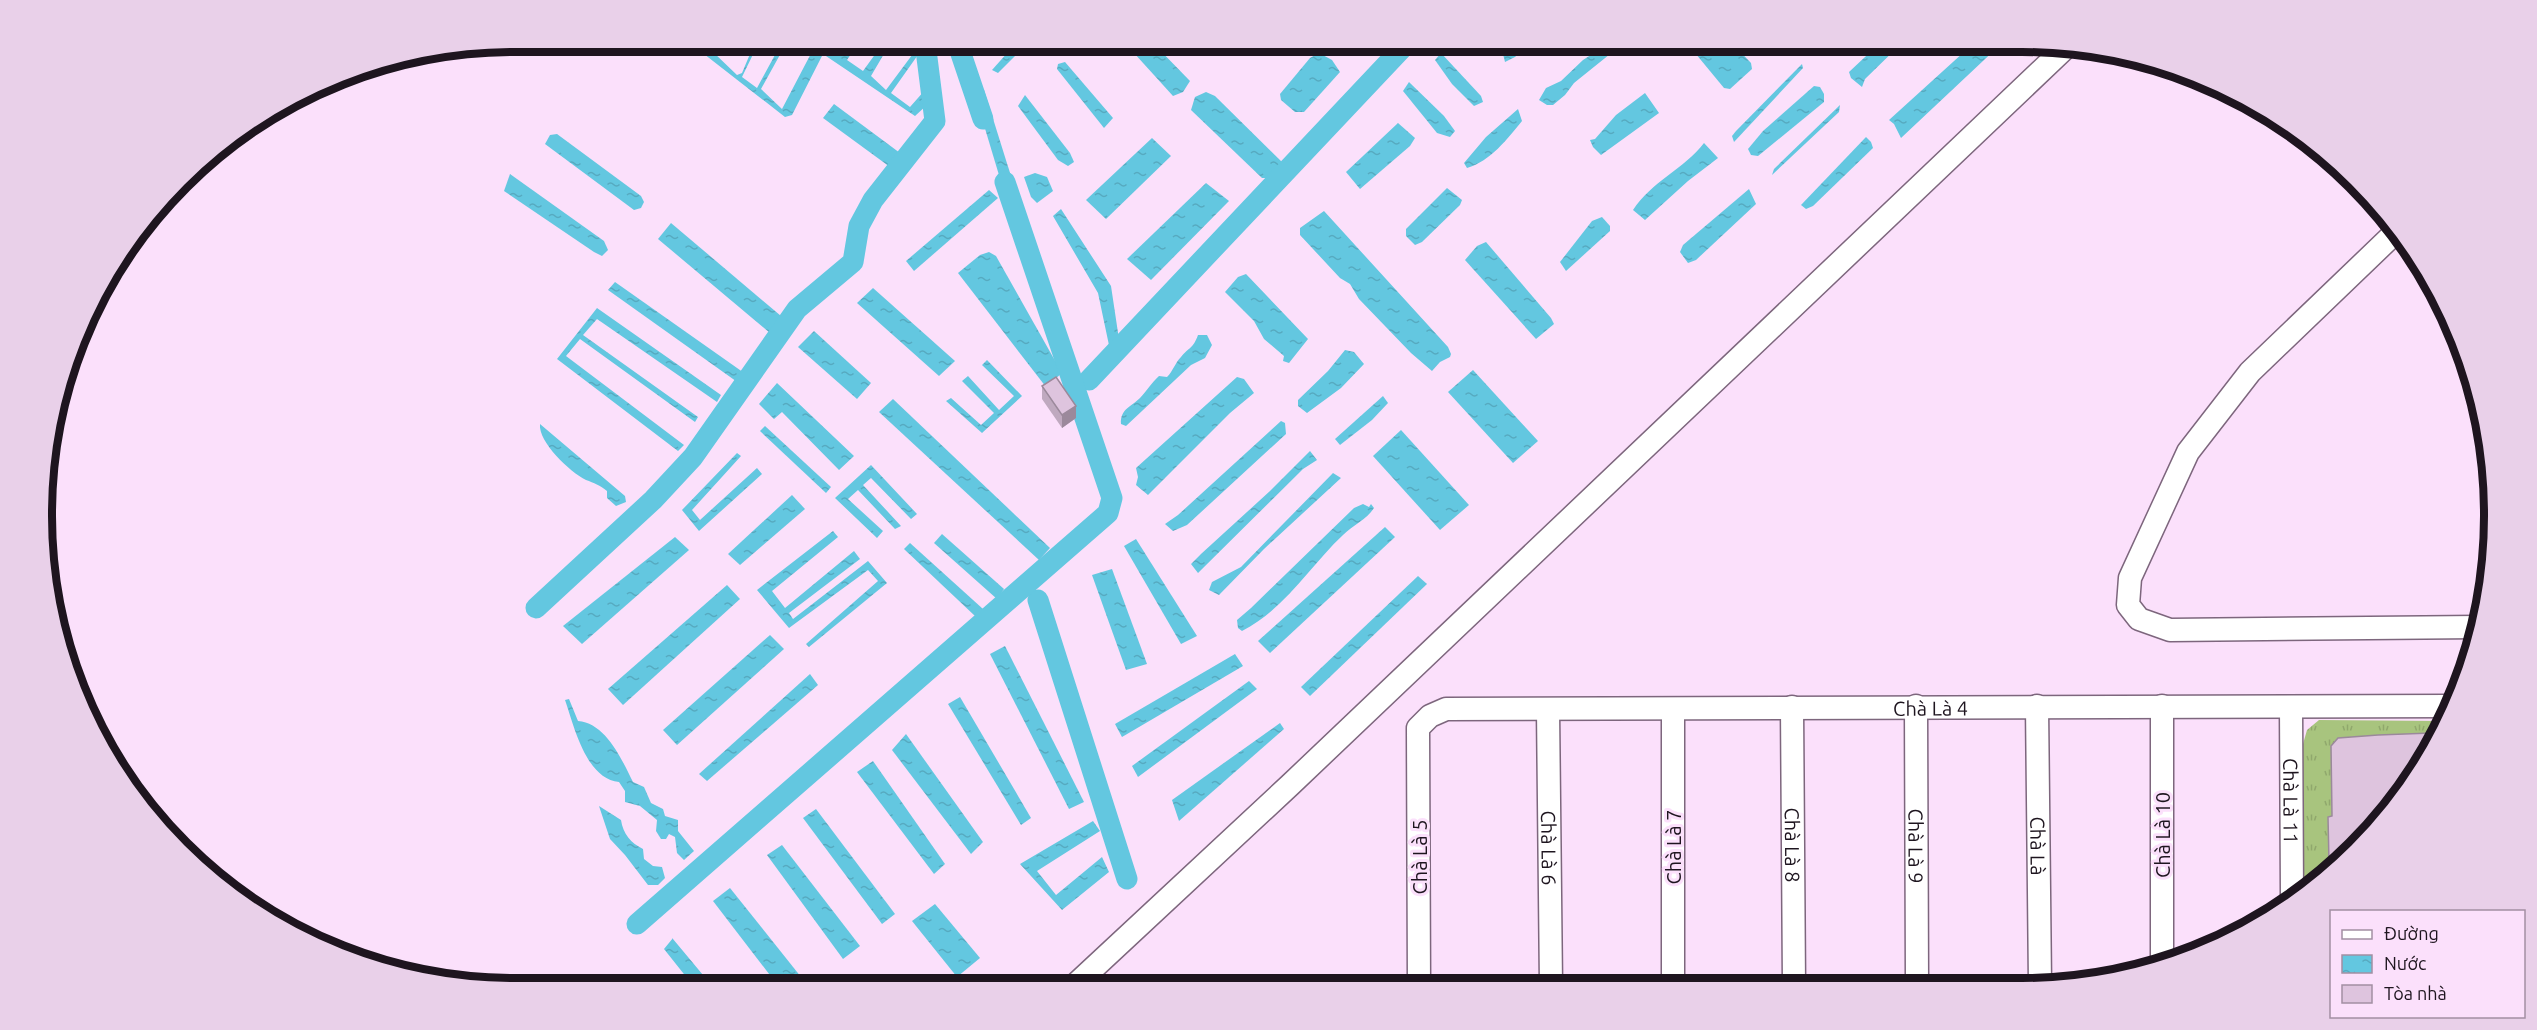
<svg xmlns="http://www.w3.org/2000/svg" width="2537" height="1030" viewBox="0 0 2537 1030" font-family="Ubuntu,sans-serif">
<defs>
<pattern id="grass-tufts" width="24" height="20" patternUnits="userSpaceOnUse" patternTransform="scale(1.5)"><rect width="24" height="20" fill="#a8c47e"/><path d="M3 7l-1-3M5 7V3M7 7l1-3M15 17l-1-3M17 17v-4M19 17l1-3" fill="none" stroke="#90a86c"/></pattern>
<pattern id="water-ripples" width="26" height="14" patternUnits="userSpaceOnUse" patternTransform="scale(1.5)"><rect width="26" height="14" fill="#63c7e0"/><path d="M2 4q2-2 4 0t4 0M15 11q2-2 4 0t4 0" fill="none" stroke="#56aac0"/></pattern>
</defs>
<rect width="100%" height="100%" fill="#fbe0fb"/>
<path fill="url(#grass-tufts)" d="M2319 720 2443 721 2415 778 2334 871 2303 890 2301 751 2307 730Z"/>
<g fill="url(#water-ripples)">
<path d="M708 42H715L712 51 737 75 742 73 755 42H759L742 77 757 88 782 42H787L761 89 782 109 817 42H827L825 48 841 56 853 42H859L847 60 863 71 884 42 888 47 871 76 886 90 918 47 920 52 891 93 910 107 925 90 928 104 915 116 823 54 792 115 785 117 704 54Z"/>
<path d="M1017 42H1029L998 73 992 70Z"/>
<path d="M1124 42H1152L1190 81 1183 92 1173 96Z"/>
<path d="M1242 42H1281L1270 54 1253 53Z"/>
<path d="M1348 42H1390L1383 50 1358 53Z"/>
<path d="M1516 42H1531L1515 57 1505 62 1502 50Z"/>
<path d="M1603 42 1620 46 1574 83 1565 95 1553 105H1547L1539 100 1546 88 1561 81 1583 60 1600 49Z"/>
<path d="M1686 42H1731L1751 63 1752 69 1730 89 1724 88Z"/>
<path d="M1881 42H1903L1865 79 1862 87 1851 78 1849 72Z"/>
<path d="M1975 42H2001L2000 45 1901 138 1894 124 1889 120Z"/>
<path d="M1319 53 1332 60 1340 72 1304 112H1295L1281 100 1280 94 1310 58Z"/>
<path d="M1441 53 1481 96 1483 102 1474 106 1452 84 1435 60Z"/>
<path d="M1065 62 1113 118 1104 128 1057 69 1058 64Z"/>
<path d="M1802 64 1803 68 1734 142 1732 136 1736 131Z"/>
<path d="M1409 82 1444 116 1455 131 1450 137 1437 133 1403 91Z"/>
<path d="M1814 86 1820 87 1824 94V102L1758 156 1751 155 1748 149 1763 131Z"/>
<path d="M984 90 1016 192 1018 208 1014 211 1008 205 974 92Z"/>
<path d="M1206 92 1215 96 1284 164 1283 171 1273 178H1262L1191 110 1195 97Z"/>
<path d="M1645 93 1659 113 1601 155 1593 147 1590 140 1595 139 1616 115Z"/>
<path d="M1025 95 1070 153 1074 162 1068 166 1058 160 1018 106Z"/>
<path d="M834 104 900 153 890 167 823 118Z"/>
<path d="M1840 105 1839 112 1772 175 1774 169Z"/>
<path d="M1518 109 1522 121C1507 139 1491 161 1467 168L1464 163 1486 137Z"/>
<path d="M1398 123 1415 138 1410 146 1360 189 1346 172Z"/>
<path d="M557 134 641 196 644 202 641 208 634 210 545 144 550 135Z"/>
<path d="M1866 137 1871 142 1873 148 1813 206 1806 209 1801 205Z"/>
<path d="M1152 138 1171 156 1106 219 1086 200Z"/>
<path d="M1704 143 1718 158 1688 181 1645 220 1633 210C1651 182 1684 169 1704 143Z"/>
<path d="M1035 173 1047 177 1053 191 1037 203 1031 197 1024 177Z"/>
<path d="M510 174 604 241 608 250 602 256 594 252 504 191Z"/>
<path d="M1206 183 1229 201 1151 280 1127 259Z"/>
<path d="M1447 188 1462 200 1460 205 1422 242 1415 245 1406 236V229Z"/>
<path d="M1749 189 1756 204 1696 260 1688 263 1680 252 1683 245Z"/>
<path d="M989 190 998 198 914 271 906 261Z"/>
<path d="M1061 209 1111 286 1120 346 1110 350 1098 293 1053 216Z"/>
<path d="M1324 211 1448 347 1451 354 1450 357 1440 362 1432 371 1411 353 1359 299 1350 284 1340 278 1300 235V228Z"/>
<path d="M1602 217 1610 226V231L1566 271 1560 262 1592 221Z"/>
<path d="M671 223 781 316 770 333 658 239Z"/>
<path d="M1486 242 1551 318 1554 324 1536 339 1465 260 1477 246Z"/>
<path d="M989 252 996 256 1062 373 1046 387 958 273 980 255Z"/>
<path d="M1246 274 1308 339 1289 363 1283 361 1284 356 1264 339 1254 321 1225 292 1238 277Z"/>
<path d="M615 282 747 375 740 384 608 290Z"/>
<path d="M873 288 955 361 939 376 857 303Z"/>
<path d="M597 308 721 395 717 402 597 319 583 335 698 417 695 422 580 339 566 356 684 445 678 451 557 359Z"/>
<path d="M814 331 871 383 857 399 798 347Z"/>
<path d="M1198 335H1207L1212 345 1205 358 1191 365 1126 426 1121 424C1120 409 1131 407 1140 398 1147 391 1151 383 1159 376L1167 377C1173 371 1175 363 1181 357 1189 347 1193 349 1198 335Z"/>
<path d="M1345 350 1354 352 1364 364 1341 388 1307 413 1298 406V400L1328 371Z"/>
<path d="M987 360 1022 396 982 433 946 401 951 398 981 425 994 413 962 381 968 376 999 410 1014 396 982 365Z"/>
<path d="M1473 370 1538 441 1513 463 1448 392Z"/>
<path d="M1237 377 1244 379 1254 393 1230 413 1148 495 1136 485 1138 477 1136 468Z"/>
<path d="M777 383 854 456 839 470 782 412 774 419 759 404Z"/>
<path d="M1383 396 1388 403 1372 420 1340 445 1335 439Z"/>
<path d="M893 399 1050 548 1039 560 879 412Z"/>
<path d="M1281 421 1285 423 1286 434 1187 525 1173 531 1165 524 1178 515Z"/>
<path d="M540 424 625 496 626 502 616 506 607 498V491C600 485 594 483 586 480 570 472 538 442 540 424Z"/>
<path d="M765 426 831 487 826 493 760 431Z"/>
<path d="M1401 430 1469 505 1440 530 1373 456Z"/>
<path d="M1310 451 1317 460 1303 469 1198 573 1191 564 1201 554 1270 491Z"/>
<path d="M737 453 741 456 692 510 700 520 757 468 762 474 699 531 682 510Z"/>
<path d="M871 465 917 514 911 519 871 478 863 485 901 526 895 529 858 490 848 499 883 531 877 538 835 498Z"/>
<path d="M1333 473 1341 478 1264 549 1219 595 1209 590 1212 582 1241 567Z"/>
<path d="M792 495 805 509 740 565 728 554Z"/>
<path d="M1363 504 1369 507 1371 504 1374 508C1366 520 1353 525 1343 535 1309 567 1285 609 1242 631L1238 628 1237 620 1251 608 1354 508Z"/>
<path d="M1385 527 1395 537 1270 653 1258 641Z"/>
<path d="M833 531 838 537 772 591 785 608 854 551 860 559 789 613 793 619 868 561 887 583 809 647 806 644 878 581 868 570 789 628 757 590Z"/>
<path d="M942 534 1004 589 997 599 934 543Z"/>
<path d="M675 537 689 550 582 644 563 626Z"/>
<path d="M1136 539 1197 636 1181 644 1124 546Z"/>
<path d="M910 543 983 609 975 616 904 549Z"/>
<path d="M1112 569 1147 664 1126 670 1092 575Z"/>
<path d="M1418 576 1427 584 1310 696 1301 687Z"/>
<path d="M727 585 740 599 623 705 608 689Z"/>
<path d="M770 635 784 649 677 745 663 730Z"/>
<path d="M1005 646 1084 802 1069 809 990 654Z"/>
<path d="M1235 654 1243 666 1122 737 1115 724Z"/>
<path d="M810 674 818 685 707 781 699 774Z"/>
<path d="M1249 681 1257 689 1138 777 1132 766Z"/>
<path d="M960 697 1031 818 1021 825 948 704Z"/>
<path d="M569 699 578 721C606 723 622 760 633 782L644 787 651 803 663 809 665 816 678 820V831L694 851 684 860 677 853 675 837 669 834 666 839H661L656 831 657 820 640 806 625 802V791L619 782C586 779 574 726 565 700Z"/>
<path d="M1280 723 1284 729 1179 821 1172 800Z"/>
<path d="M906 734 983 842 971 854 892 750Z"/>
<path d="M873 761 945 864 934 874 857 772Z"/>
<path d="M599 806 621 820C623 834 631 843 643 849L644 859 653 866 662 867 665 878 658 885H648L625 855 610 839Z"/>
<path d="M816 809 895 914 882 924 803 818Z"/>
<path d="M1093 821 1100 831 1037 871 1056 895 1102 857 1109 872 1062 910 1020 864Z"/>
<path d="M782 845 860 946 843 959 767 855Z"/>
<path d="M730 888 809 987H779L713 901Z"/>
<path d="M935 904 980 958 957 977 912 921Z"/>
<path d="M673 938V939L713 987 695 988 664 949Z"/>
</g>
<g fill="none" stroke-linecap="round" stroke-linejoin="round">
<g stroke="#63c7e0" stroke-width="21">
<path d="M957 42 983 119"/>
<path d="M1089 380 1408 42"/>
<path d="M1038 600 1127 879"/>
<path d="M536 608 653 500 693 457 797 309 853 262 859 226 873 200 935 121 925 42"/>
<path d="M637 924 1108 513 1112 498 1005 182"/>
</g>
<defs>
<g id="minor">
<path d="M2399 229 2250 372 2188 452 2130 578 2128 605 2139 619 2170 630 2479 627"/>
<path id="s1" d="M1916 706 1917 984"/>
<path id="s2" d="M2037 706 2040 984"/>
<path d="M2162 706V963"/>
<path id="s3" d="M1792 707 1794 985"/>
<path id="s4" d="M2291 707 2292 896"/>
<path id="s5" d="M1548 710 1551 985"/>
<path d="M1673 985V710"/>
<path id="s6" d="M1419 986 1418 728 1430 716 1446 709 2450 706"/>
<path d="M1073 987 1290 785 2064 49"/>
</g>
</defs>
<use href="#minor" stroke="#7d667d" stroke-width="25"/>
<use href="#minor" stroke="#fff" stroke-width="22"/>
</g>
<g fill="#bfa9bf">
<path d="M1042 386 1076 418 1062 428 1042 399Z"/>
<path d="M2415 777 2334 871 2328 874V817L2332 816Z"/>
</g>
<path fill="#9b899b" d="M1076 406V418L1062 428V415Z"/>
<g fill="#dec4de" stroke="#9b899b" stroke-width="1.5">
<path d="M1056 377 1076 406 1062 415 1042 386Z"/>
<path d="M2431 733V737H2435L2415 777 2336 868 2329 862 2328 817 2332 816 2331 746 2338 738 2378 735Z"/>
</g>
<g text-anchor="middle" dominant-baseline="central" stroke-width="6" stroke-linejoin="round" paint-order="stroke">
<g font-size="20" fill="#1e151f" stroke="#fbe0fb">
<text stroke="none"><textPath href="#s6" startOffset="777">Chà Là 4</textPath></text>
<text stroke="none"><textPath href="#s4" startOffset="94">Chà Là 11</textPath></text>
<text transform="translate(2162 835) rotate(-90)">Chà Là 10</text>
<text stroke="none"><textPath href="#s1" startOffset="140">Chà Là 9</textPath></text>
<text stroke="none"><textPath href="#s2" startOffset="140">Chà Là</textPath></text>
<text stroke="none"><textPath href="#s3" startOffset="138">Chà Là 8</textPath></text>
<text transform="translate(1673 847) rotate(-90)">Chà Là 7</text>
<text stroke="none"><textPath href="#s5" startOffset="138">Chà Là 6</textPath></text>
<text transform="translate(1419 857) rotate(-90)">Chà Là 5</text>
</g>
</g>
<path d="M0 0H2537V1030H0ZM514 52H2022A462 462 0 0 1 2484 514V516A462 462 0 0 1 2022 978H514A462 462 0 0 1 52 516V514A462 462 0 0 1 514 52Z" fill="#e9d0e9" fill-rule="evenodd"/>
<path fill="none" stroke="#1e151f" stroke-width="8" d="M514 52H2022A462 462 0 0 1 2484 514V516A462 462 0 0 1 2022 978H514A462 462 0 0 1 52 516V514A462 462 0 0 1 514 52Z"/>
<rect x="2330" y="910" width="195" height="108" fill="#fbe0fb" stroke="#a38fa3" stroke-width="1.5"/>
<rect x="2342" y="930" width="30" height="9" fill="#ffffff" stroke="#a38fa3" stroke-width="1.5"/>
<text x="2384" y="940" font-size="18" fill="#1e151f">Đường</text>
<rect x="2342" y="955" width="30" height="18" fill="url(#water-ripples)" stroke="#a38fa3" stroke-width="1.5"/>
<text x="2384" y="970" font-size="18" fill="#1e151f">Nước</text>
<rect x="2342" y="985" width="30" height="18" fill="#dec4de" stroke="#a38fa3" stroke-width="1.5"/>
<text x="2384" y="1000" font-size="18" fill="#1e151f">Tòa nhà</text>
</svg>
